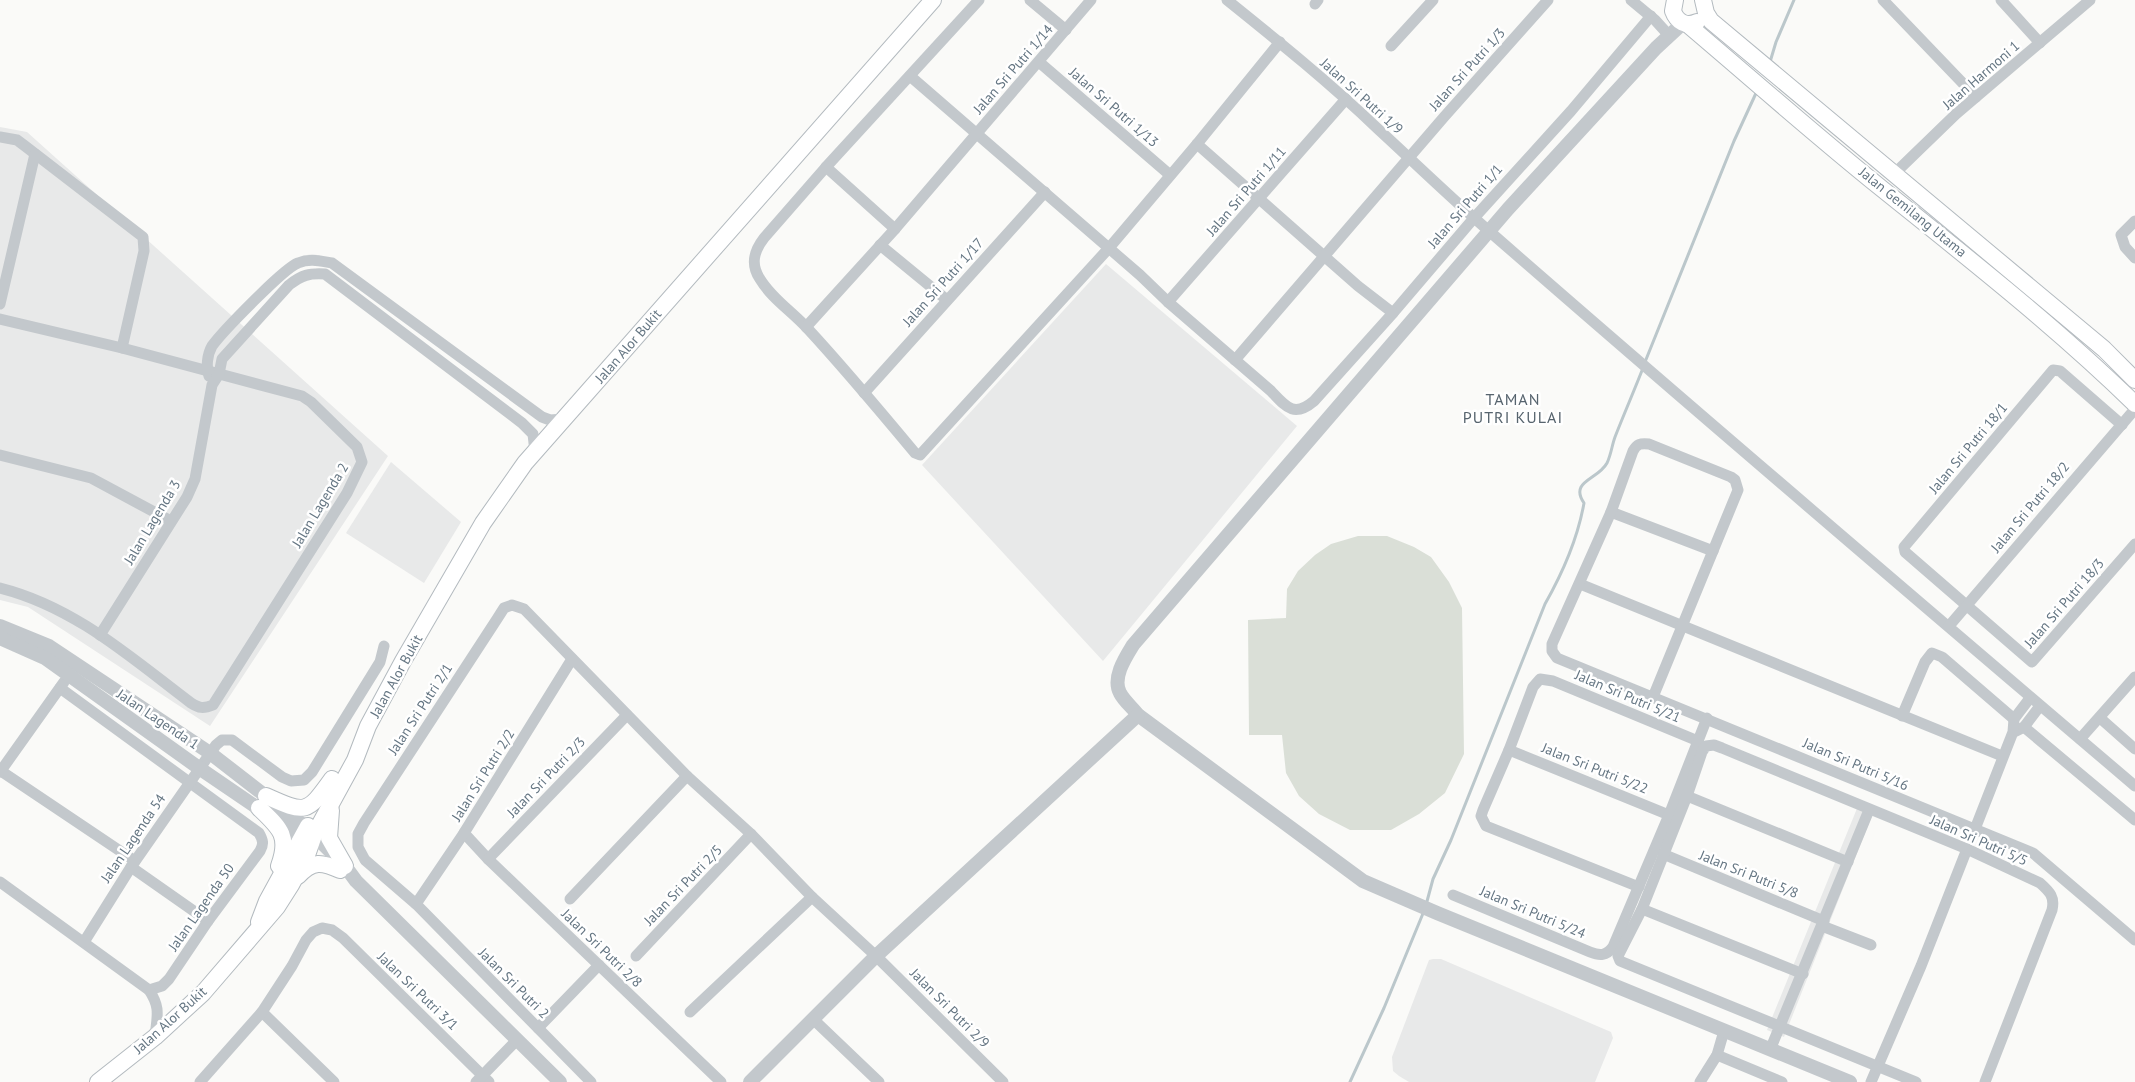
<svg xmlns="http://www.w3.org/2000/svg" width="2135" height="1082" viewBox="0 0 2135 1082" font-family="'PT Sans',sans-serif">
<rect width="100%" height="100%" fill="#fafaf8"/>
<g fill="#e8e9e9">
<path d="M0 127 27 132 388 456 210 726 28 607 0 600Z"/>
<path d="M1106 264 1297 426 1103 661 922 465Z"/>
<path d="M391 462 461 522 424 583 346 533Z"/>
<path d="M1860 801 1875 808 1784 1037 1767 1030Z"/>
<path d="M1433 959H1441L1611 1032 1613 1038 1595 1082H1409L1399 1076 1393 1071 1392 1057 1429 960Z"/>
</g>
<path fill="#dadfd7" d="M1358 536H1387L1414 547 1431 557 1449 582 1462 608 1464 754 1445 793 1419 814 1391 830H1350L1319 814 1299 796 1286 773 1282 735H1249L1248 620 1286 618 1287 589 1298 571 1315 555 1331 544Z"/>
<g fill="none" stroke-linecap="round" stroke-linejoin="round">
<g stroke="#bbc7cb" stroke-width="3">
<path d="M1770 62 1776 42 1794 0"/>
<path d="M1645 362 1734 141 1757 91"/>
<path d="M1426 905 1433 879 1451 840 1545 604C1562 574 1578 537 1584 503 1569 481 1598 480 1607 463 1611 455 1612 445 1615 437 1624 414 1634 391 1643 368"/>
<path d="M1350 1082 1384 1008 1424 911"/>
</g>
<defs>
<g id="secondary">
<path d="M1675 0 1673 11C1677 22 1686 27 1697 22"/>
<path d="M1703 0 1706 13 1711 21 2104 349 2135 380"/>
<path d="M1687 24C1752 79 1815 135 1881 188 1968 258 2055 326 2135 404"/>
<path d="M266 796C306 814 307 814 332 779"/>
<path d="M259 808C280 828 290 836 279 866"/>
<path d="M331 810 329 838 345 866"/>
<path d="M298 876C313 860 322 862 340 870"/>
<path d="M259 922 267 901 308 826"/>
<path d="M98 1082 155 1037 203 993 277 907 291 885 307 855 314 835 355 760 368 726 403 661 483 523 525 463 933 0"/>
</g>
</defs>
<use href="#secondary" stroke="#b3babf" stroke-width="18"/>
<g stroke="#c3c8cc" stroke-width="11">
<path d="M979 0 826 167 764 238C754 251 750 264 760 279 772 299 793 312 808 329 845 369 880 411 915 453L920 455 1109 248 1197 144 1280 42"/>
<path d="M1030 0 1066 30"/>
<path d="M1227 0C1278 41 1330 83 1378 129 1415 163 1451 198 1489 231 1703 418 1919 602 2135 786"/>
<path d="M1631 0 1655 20 1665 31"/>
<path d="M1883 0 1976 97"/>
<path d="M2001 0 2040 43"/>
<path d="M1315 4 1318 0"/>
<path d="M1391 46 1433 0"/>
<path d="M1039 62 1170 175"/>
<path d="M910 76 1140 275 1168 302 1271 391C1286 407 1294 418 1314 401L1393 313 1474 218 1571 111 1651 16"/>
<path d="M0 137 17 140 25 146 143 237 144 251 122 348"/>
<path d="M1197 144 1358 286 1393 313"/>
<path d="M826 167 895 229"/>
<path d="M1893 175 1956 114 2090 0"/>
<path d="M2135 221 2121 235 2125 247 2135 258"/>
<path d="M880 245 947 300"/>
<path d="M1168 302 1346 99"/>
<path d="M0 304 35 154"/>
<path d="M0 319 122 348 302 396 311 402 357 447 362 462 347 493 213 705C203 709 199 708 191 703 130 657 75 607 0 588"/>
<path d="M806 327 895 229 1091 0"/>
<path d="M1235 360 1444 117 1548 0"/>
<path d="M209 376C206 367 207 355 212 346 222 332 284 268 298 263 310 258 320 261 332 263L542 417 550 420 564 419"/>
<path d="M864 393 1045 192"/>
<path d="M2122 425 2060 371 2053 370 1904 547 1905 552 2032 662 2135 544"/>
<path d="M0 455 91 478 171 521"/>
<path d="M1611 512 1713 551"/>
<path d="M1580 584 2002 756"/>
<path d="M1949 626 2135 409"/>
<path d="M100 635 187 497 195 479 212 385 219 374 222 359 289 285C302 275 309 273 325 274L522 423 533 434 535 452"/>
<path d="M60 688 259 833C263 840 264 844 260 851L208 921 169 979 162 986 149 990"/>
<path d="M1653 697 1738 490 1735 480 1731 477 1649 444C1640 443 1637 444 1633 451L1611 512 1552 644V651L1557 658 2033 853 2135 940"/>
<path d="M1902 716 1925 662 1932 653 1942 657 2014 719"/>
<path d="M2100 718 2135 749"/>
<path d="M2024 727 2135 820"/>
<path d="M2016 731 2024 727 2040 706"/>
<path d="M2080 739 2135 677"/>
<path d="M1509 750 1669 815"/>
<path d="M1 771 135 861"/>
<path d="M0 772 64 682"/>
<path d="M1687 796 1848 862"/>
<path d="M1975 829 2013 732 2014 719 2030 698"/>
<path d="M464 833 488 859 721 1082"/>
<path d="M1663 854 1824 921"/>
<path d="M488 859 627 715"/>
<path d="M131 867 208 921"/>
<path d="M0 882 149 990C161 1008 157 1016 155 1037"/>
<path d="M1639 887 1486 826 1481 816 1483 810 1509 750 1533 687 1540 679 1553 681 1698 741"/>
<path d="M1453 895 1590 952C1600 956 1606 956 1613 947L1669 815 1707 718"/>
<path d="M570 899 687 776"/>
<path d="M416 904 464 833 572 659"/>
<path d="M1642 909 1803 974"/>
<path d="M1822 926 1871 945"/>
<path d="M84 942 131 867 216 745 222 740H232L282 777 291 781 304 780 312 772 380 662 384 646"/>
<path d="M636 956 751 834"/>
<path d="M262 1012 334 1082"/>
<path d="M690 1012 812 897"/>
<path d="M813 1019 879 1082"/>
<path d="M538 1028 599 965"/>
<path d="M1770 1050 1869 810"/>
<path d="M1717 1055 1782 1082"/>
<path d="M200 1082 262 1012 292 966 306 940 313 932 322 928 332 930 343 938 489 1082"/>
<path d="M476 1082 517 1040"/>
<path d="M591 1082 416 904 365 860 358 847V834L364 823 497 619 504 608 512 605 524 609 687 776 751 834 812 897 876 956 1003 1082"/>
<path d="M1700 1082 1717 1055 1724 1031"/>
<path d="M1871 1082 1921 966 1967 849"/>
<path d="M1916 1082 1620 961 1618 956 1642 909 1687 796 1702 752 1706 746 1714 745 1722 748 1967 849 2040 883C2050 892 2055 897 2052 910L1985 1082"/>
</g>
<g stroke="#c3c8cc" stroke-width="14">
<path d="M1683 23 1656 48 1508 209 1133 645C1125 658 1112 678 1120 693 1124 701 1133 708 1138 715L1363 881 1437 913 1850 1082"/>
<path d="M0 626 49 646 210 753 307 828 345 866 356 881 560 1082"/>
<path d="M0 638 45 658 199 768 309 843"/>
<path d="M750 1082 876 956 1138 715"/>
</g>
<use href="#secondary" stroke="#fff" stroke-width="16"/>
</g>
<g text-anchor="middle" dominant-baseline="central" stroke-width="5" stroke-linejoin="round" paint-order="stroke">
<g font-size="14" fill="#657683" stroke="#fff">
<text transform="translate(1013 69) rotate(-49)">Jalan Sri Putri 1/14</text>
<text transform="translate(1467 69) rotate(-48)">Jalan Sri Putri 1/3</text>
<text transform="translate(1981 75) rotate(-41)">Jalan Harmoni 1</text>
<text transform="translate(1362 96) rotate(42)">Jalan Sri Putri 1/9</text>
<text transform="translate(1114 107) rotate(41)">Jalan Sri Putri 1/13</text>
<text transform="translate(1246 191) rotate(-49)">Jalan Sri Putri 1/11</text>
<text transform="translate(1465 206) rotate(-49)">Jalan Sri Putri 1/1</text>
<text transform="translate(1913 212) rotate(39)">Jalan Gemilang Utama</text>
<text transform="translate(943 282) rotate(-48)">Jalan Sri Putri 1/17</text>
<text transform="translate(628 346) rotate(-49)">Jalan Alor Bukit</text>
<text transform="translate(1968 448) rotate(-50)">Jalan Sri Putri 18/1</text>
<text transform="translate(320 505) rotate(-59)">Jalan Lagenda 2</text>
<text transform="translate(2030 507) rotate(-50)">Jalan Sri Putri 18/2</text>
<text transform="translate(152 522) rotate(-59)">Jalan Lagenda 3</text>
<text transform="translate(2064 603) rotate(-49)">Jalan Sri Putri 18/3</text>
<text transform="translate(396 676) rotate(-61)">Jalan Alor Bukit</text>
<text transform="translate(1628 696) rotate(23)">Jalan Sri Putri 5/21</text>
<text transform="translate(420 709) rotate(-57)">Jalan Sri Putri 2/1</text>
<text transform="translate(158 719) rotate(34)">Jalan Lagenda 1</text>
<text transform="translate(1856 764) rotate(23)">Jalan Sri Putri 5/16</text>
<text transform="translate(1595 768) rotate(22)">Jalan Sri Putri 5/22</text>
<text transform="translate(483 775) rotate(-58)">Jalan Sri Putri 2/2</text>
<text transform="translate(546 777) rotate(-46)">Jalan Sri Putri 2/3</text>
<text transform="translate(133 838) rotate(-56)">Jalan Lagenda 54</text>
<text transform="translate(1979 840) rotate(24)">Jalan Sri Putri 5/5</text>
<text transform="translate(1749 874) rotate(22)">Jalan Sri Putri 5/8</text>
<text transform="translate(683 885) rotate(-46)">Jalan Sri Putri 2/5</text>
<text transform="translate(201 907) rotate(-55)">Jalan Lagenda 50</text>
<text transform="translate(1533 912) rotate(23)">Jalan Sri Putri 5/24</text>
<text transform="translate(602 948) rotate(44)">Jalan Sri Putri 2/8</text>
<text transform="translate(514 983) rotate(45)">Jalan Sri Putri 2</text>
<text transform="translate(418 991) rotate(44)">Jalan Sri Putri 3/1</text>
<text transform="translate(950 1008) rotate(45)">Jalan Sri Putri 2/9</text>
<text transform="translate(170 1020) rotate(-42)">Jalan Alor Bukit</text>
</g>
<g font-size="16" letter-spacing="1" fill="#57646e" stroke="#fff">
<text x="1513" y="399">TAMAN<tspan x="1513" dy="18">PUTRI KULAI</tspan></text>
</g>
</g>
</svg>
